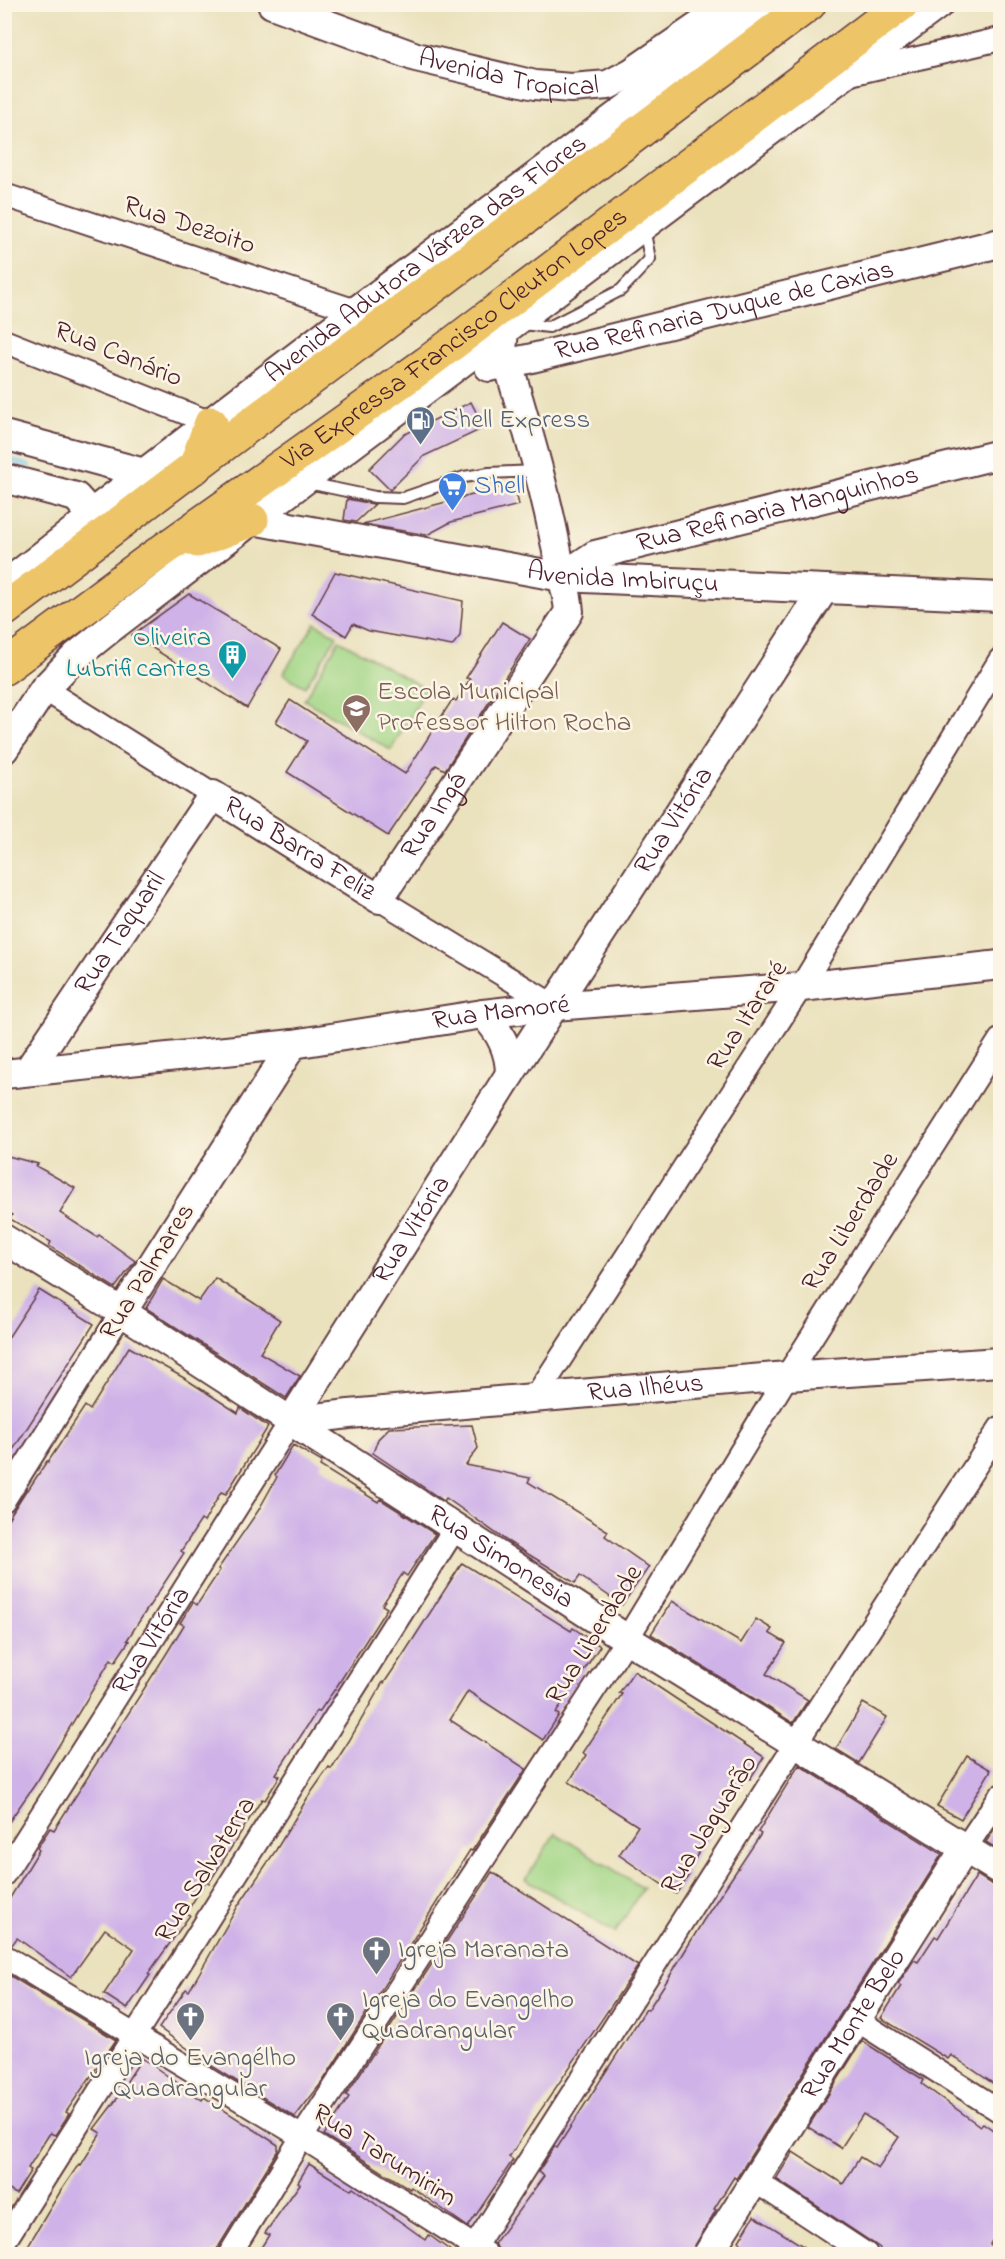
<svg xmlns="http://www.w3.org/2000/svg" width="1005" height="2259" viewBox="0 0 1005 2259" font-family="'Indie Flower',sans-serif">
<rect width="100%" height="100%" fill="#fcf5e5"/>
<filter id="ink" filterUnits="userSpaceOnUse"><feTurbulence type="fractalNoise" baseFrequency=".0167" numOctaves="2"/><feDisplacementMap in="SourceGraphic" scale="12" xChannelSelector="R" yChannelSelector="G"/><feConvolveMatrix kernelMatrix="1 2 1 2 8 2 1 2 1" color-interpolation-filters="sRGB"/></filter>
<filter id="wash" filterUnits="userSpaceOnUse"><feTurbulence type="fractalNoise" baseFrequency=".008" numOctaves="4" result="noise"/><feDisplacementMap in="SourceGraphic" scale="24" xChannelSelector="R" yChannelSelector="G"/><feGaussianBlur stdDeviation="1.35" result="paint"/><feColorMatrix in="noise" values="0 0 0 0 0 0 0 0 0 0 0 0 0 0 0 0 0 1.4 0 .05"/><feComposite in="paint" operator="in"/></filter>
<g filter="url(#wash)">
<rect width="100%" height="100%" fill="#eae1bd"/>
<g fill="#a1d585" stroke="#767a58" stroke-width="1.5">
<path d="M315 623 337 636 305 687 283 674Z"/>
<path d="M339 640 426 689 391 750 304 700Z"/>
<path d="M555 1833 643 1888 615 1933 526 1879Z"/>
</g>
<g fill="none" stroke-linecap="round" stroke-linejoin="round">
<path stroke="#68bde4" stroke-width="5" d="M4 458 29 466"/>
</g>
<g id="blocks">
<g fill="#cfb2e8">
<path d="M471 402 484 428 424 456 390 490 369 469 403 435Z"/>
<path d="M514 484 519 505 451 522 427 535 363 524Z"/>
<path d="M347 499 373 504H375L356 522 344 520Z"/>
<path d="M335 572 463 601 460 636 452 646 369 631 353 624 346 636 312 614Z"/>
<path d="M189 594 281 649 247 708 132 635Z"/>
<path d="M502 622 530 639 445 770 436 765 388 836 287 772 307 741 276 722 290 700 405 774 452 700 456 701 470 679 466 678Z"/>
<path d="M4 1155 38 1164 36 1166 75 1188 60 1213 97 1237 99 1235 135 1261 115 1288 49 1246 51 1242 10 1219 12 1215 4 1210Z"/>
<path d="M215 1278 280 1320 260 1353 300 1376 286 1398 146 1308 163 1279 199 1301Z"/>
<path d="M39 1290 94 1324 4 1464V1344Z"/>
<path d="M129 1347 184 1378 238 1413 240 1408 268 1427 226 1494 221 1492 204 1522 201 1520 181 1551 184 1553 144 1614 127 1640 129 1641 115 1662 111 1659 38 1780 4 1829V1525L27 1489 28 1490 47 1461 48 1462 85 1406 90 1410Z"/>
<path d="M472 1425 478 1448 466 1465 530 1478 528 1482 608 1531 605 1536 649 1567 622 1605 580 1576 575 1583 507 1541 446 1498 444 1501 373 1453 378 1439 389 1428Z"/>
<path d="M293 1445 322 1462 320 1466 378 1502 380 1499 435 1534 407 1576 403 1573 382 1605 387 1608 337 1686 319 1712 317 1711 276 1774 280 1776 265 1800 262 1799 209 1883 206 1881 186 1913 190 1915 148 1974 150 1975 127 2009 104 1994 134 1949 105 1929 71 1977 17 1938 12 1945 4 1943V1908L39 1850 37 1848 50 1828 54 1830 165 1656 184 1625 180 1623 193 1602 197 1605 220 1570 218 1569 258 1511 277 1477 275 1475Z"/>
<path d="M462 1563 571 1631 573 1628 600 1646 556 1713 559 1715 543 1740 468 1691 450 1720 526 1769 472 1851 470 1850 323 2081 295 2117 212 2066 159 2028 186 1989 189 1991 238 1906 276 1850 308 1797 329 1767 331 1769 349 1741 383 1682 384 1683 403 1655Z"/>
<path d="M672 1601 741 1643 756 1619 772 1629 769 1633 786 1643 766 1674 808 1700 793 1723 651 1634Z"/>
<path d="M634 1671 764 1757 750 1779 746 1777 686 1873 689 1875 676 1894 619 1855 638 1826 569 1782 586 1755 583 1753 622 1694 619 1693Z"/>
<path d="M863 1703 887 1717 859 1763 836 1749Z"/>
<path d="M967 1756 991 1770 961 1819 937 1806Z"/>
<path d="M799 1765 942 1854 736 2179 734 2177 714 2209 716 2210 690 2254H502L494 2244 544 2176 538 2172 555 2146 557 2148 646 2009 648 2010 668 1979 703 1921 761 1834 758 1832Z"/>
<path d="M1000 1820V1851L986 1842Z"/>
<path d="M492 1872 638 1966 509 2157 513 2160 468 2227 411 2187 410 2189 324 2135 349 2097 346 2095Z"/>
<path d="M977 1875 991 1884 1000 1886V2088L951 2055 948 2059 881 2018 901 1986 898 1984 914 1960 918 1962 935 1936 938 1938Z"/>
<path d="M4 1972 116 2040 66 2112 69 2114 55 2135 50 2133 28 2168 31 2170 16 2194 4 2187Z"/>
<path d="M862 2041 924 2080 922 2084 980 2126 983 2123 1000 2135V2228L990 2244 1000 2251V2254H879L880 2248 873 2243 776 2179 793 2152 843 2184 860 2157 878 2168 899 2137 863 2114 841 2148 808 2127Z"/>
<path d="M142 2058 202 2100 204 2097 278 2145V2150L214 2254H23L60 2192 79 2164 81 2165 101 2133 94 2129 129 2083 127 2081Z"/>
<path d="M309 2164 351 2190 353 2188 426 2240 429 2235 455 2254H257L269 2235 265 2233 300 2184 298 2182Z"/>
<path d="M754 2216 816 2254H734L741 2243 739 2241Z"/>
</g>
</g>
</g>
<g filter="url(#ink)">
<use href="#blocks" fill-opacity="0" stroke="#623c41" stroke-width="1.5"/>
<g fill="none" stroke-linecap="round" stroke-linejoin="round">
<defs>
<g id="service">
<path d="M522 324 549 327 621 290 650 259 644 228"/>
<path d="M308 483 375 497 403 498 464 477 489 473 536 471"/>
</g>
<g id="minor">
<path d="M850 74 1000 39"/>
<path d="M4 195 356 311"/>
<path d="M4 341 211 423"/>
<path d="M4 582 88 516"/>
<path d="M44 689 213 795"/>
<path d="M379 899 554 1006"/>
<path d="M535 1398 801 987 1000 660"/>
<path d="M4 1500 122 1312"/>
<path d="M966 1847 1000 1796"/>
<path id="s1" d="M4 1874 291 1421"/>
<path d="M4 1956 302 2137 486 2254"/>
<path d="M857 2020 1000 2111"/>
<path d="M755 2181 866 2254"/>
<path d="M4 2242 455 1528"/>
<path d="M230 2254 302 2137 627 1639 787 1376 1000 1040"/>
<path d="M470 2254 796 1743 1000 1428"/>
</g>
<g id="tertiary">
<path id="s2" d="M272 4 416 57 535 85 571 88 608 85 631 73 731 4"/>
<path id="s3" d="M489 367 528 359 1000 243"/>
<path d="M4 435 144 473"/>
<path id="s4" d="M4 478 76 497 84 506 88 516 356 311 766 4"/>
<path id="s5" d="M252 520 562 577 1000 597"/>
<path id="s6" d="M562 577 595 555 1000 454"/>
<path d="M4 749 44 689 76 656 112 627 302 482 939 4"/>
<path d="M483 1014C500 1031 510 1050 510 1074"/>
<path id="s7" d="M28 1071 213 795 379 899 569 612C568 593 561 576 558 557 546 491 527 428 508 363L502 350 504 332"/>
<path id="s8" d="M4 1074 293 1044 483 1014 554 1006 801 987 1000 965"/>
<path id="s9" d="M4 1239 122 1312 627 1639 1000 1870"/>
<path d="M122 1312 293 1044"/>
<path id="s10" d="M291 1421 510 1074 824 589"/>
<path id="s11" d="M291 1421 349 1414 787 1376 1000 1362"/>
<path id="s12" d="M708 2254 966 1847"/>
</g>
<g id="trunk">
<path d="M195 467 211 423"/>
<path d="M197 541 252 520"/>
<path d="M4 610 809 4"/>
<path id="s13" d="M4 668 148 561 427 363 902 4"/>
</g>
</defs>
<use href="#service" stroke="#623c41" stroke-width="14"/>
<use href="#minor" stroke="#623c41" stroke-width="26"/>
<use href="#tertiary" stroke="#623c41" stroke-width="32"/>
<use href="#trunk" stroke="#623c41" stroke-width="36"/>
<use href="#service" stroke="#fff" stroke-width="10"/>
<use href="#minor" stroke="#fff" stroke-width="22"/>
<use href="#tertiary" stroke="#fff" stroke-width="28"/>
<use href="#trunk" stroke="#eec469" stroke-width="33"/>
</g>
</g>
<defs>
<symbol id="fuel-pin" viewBox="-11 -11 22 30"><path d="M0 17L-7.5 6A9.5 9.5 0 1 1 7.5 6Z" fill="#5c6f8a" stroke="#fcf5e5"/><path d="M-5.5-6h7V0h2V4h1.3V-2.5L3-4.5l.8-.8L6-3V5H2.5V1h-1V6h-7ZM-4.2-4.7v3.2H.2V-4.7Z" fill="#fff"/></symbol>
<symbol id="supermarket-pin" viewBox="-11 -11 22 30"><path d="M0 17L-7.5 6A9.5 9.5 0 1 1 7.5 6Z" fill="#3f7fe0" stroke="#fcf5e5"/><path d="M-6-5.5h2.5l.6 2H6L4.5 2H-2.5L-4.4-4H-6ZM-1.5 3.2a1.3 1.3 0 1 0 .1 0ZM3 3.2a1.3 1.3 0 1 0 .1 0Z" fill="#fff"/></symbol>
<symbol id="building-pin" viewBox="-11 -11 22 30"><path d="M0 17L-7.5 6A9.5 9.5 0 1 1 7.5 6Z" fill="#0f9aa8" stroke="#fcf5e5"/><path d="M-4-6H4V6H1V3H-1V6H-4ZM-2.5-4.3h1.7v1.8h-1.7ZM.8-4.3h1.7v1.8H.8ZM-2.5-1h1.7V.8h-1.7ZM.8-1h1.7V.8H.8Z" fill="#fff"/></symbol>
<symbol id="school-pin" viewBox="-11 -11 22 30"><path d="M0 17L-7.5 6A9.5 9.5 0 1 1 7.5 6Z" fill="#8d6e63" stroke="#fcf5e5"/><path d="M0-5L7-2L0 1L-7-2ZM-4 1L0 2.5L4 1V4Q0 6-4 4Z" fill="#fff"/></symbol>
<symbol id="church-pin" viewBox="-11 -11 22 30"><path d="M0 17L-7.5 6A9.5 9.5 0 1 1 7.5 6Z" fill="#6b7280" stroke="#fcf5e5"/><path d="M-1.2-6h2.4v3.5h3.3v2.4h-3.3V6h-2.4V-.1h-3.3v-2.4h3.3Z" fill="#fff"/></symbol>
</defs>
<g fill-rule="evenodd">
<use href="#fuel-pin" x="404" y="404" width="33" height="45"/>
<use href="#supermarket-pin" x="436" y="470" width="33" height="45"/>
<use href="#building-pin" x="216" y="638" width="33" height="45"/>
<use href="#school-pin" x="340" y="692" width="33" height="45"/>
<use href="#church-pin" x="360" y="1934" width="33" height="45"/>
<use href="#church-pin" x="174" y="2000" width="33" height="45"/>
<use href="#church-pin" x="324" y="2000" width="33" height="45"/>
</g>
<g text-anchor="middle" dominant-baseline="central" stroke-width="5" stroke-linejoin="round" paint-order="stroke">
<g font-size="27" fill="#4a1f2b" stroke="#fcf5e5">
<text stroke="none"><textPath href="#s2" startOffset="248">Avenida Tropical</textPath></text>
<text transform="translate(189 226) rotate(18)">Rua Dezoito</text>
<text stroke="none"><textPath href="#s4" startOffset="522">Avenida Adutora Várzea das Flores</textPath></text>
<text stroke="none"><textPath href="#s3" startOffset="242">Rua Refinaria Duque de Caxias</textPath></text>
<text stroke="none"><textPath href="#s13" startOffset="558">Via Expressa Francisco Cleuton Lopes</textPath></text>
<text transform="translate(118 355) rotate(22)">Rua Canário</text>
<text stroke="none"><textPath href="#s6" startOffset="228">Rua Refinaria Manguinhos</textPath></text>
<text stroke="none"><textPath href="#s5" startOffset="376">Avenida Imbiruçu</textPath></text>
<text stroke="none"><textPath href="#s7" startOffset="628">Rua Ingá</textPath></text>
<text stroke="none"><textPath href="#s10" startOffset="712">Rua Vitória</textPath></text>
<text stroke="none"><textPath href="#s7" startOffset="434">Rua Barra Feliz</textPath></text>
<text stroke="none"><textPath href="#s7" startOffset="166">Rua Taquaril</textPath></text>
<text stroke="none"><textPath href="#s8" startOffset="501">Rua Mamoré</textPath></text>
<text transform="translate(748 1016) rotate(-57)">Rua Itararé</text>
<text transform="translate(851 1222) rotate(-58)">Rua Liberdade</text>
<text stroke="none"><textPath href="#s10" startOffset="226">Rua Vitória</textPath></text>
<text transform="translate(148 1272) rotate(-58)">Rua Palmares</text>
<text stroke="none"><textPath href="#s11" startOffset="356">Rua Ilhéus</textPath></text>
<text stroke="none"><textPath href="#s9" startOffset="590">Rua Simonesia</textPath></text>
<text transform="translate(595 1635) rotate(-58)">Rua Liberdade</text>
<text stroke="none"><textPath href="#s1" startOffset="276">Rua Vitória</textPath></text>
<text transform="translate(710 1825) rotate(-58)">Rua Jaguarão</text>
<text transform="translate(206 1870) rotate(-58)">Rua Salvaterra</text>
<text stroke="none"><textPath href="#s12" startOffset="272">Rua Monte Belo</textPath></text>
<text transform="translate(384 2156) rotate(33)">Rua Tarumirim</text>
</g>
<g font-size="27" fill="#4e5e75" stroke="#fcf5e5" text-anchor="start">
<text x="441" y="420">Shell Express</text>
</g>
<g font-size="27" fill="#366cbe" stroke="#fcf5e5" text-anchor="start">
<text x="474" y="486">Shell</text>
</g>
<g font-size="27" fill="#0d838f" stroke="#fcf5e5" text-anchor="end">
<text x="211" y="638">Oliveira<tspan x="211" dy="31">Lubrificantes</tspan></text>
</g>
<g font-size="27" fill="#785e54" stroke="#fcf5e5" text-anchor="start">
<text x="377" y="692">Escola Municipal<tspan x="377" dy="31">Professor Hilton Rocha</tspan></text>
</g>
<g font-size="27" fill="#5b616d" stroke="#fcf5e5" text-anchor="start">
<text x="398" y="1950">Igreja Maranata</text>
<text x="362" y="2000">Igreja do Evangelho<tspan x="362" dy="31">Quadrangular</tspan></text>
<text x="190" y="2058" text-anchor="middle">Igreja do Evangélho<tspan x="190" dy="31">Quadrangular</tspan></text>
</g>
</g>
<rect width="1005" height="2259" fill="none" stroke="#fcf5e5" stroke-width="24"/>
</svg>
